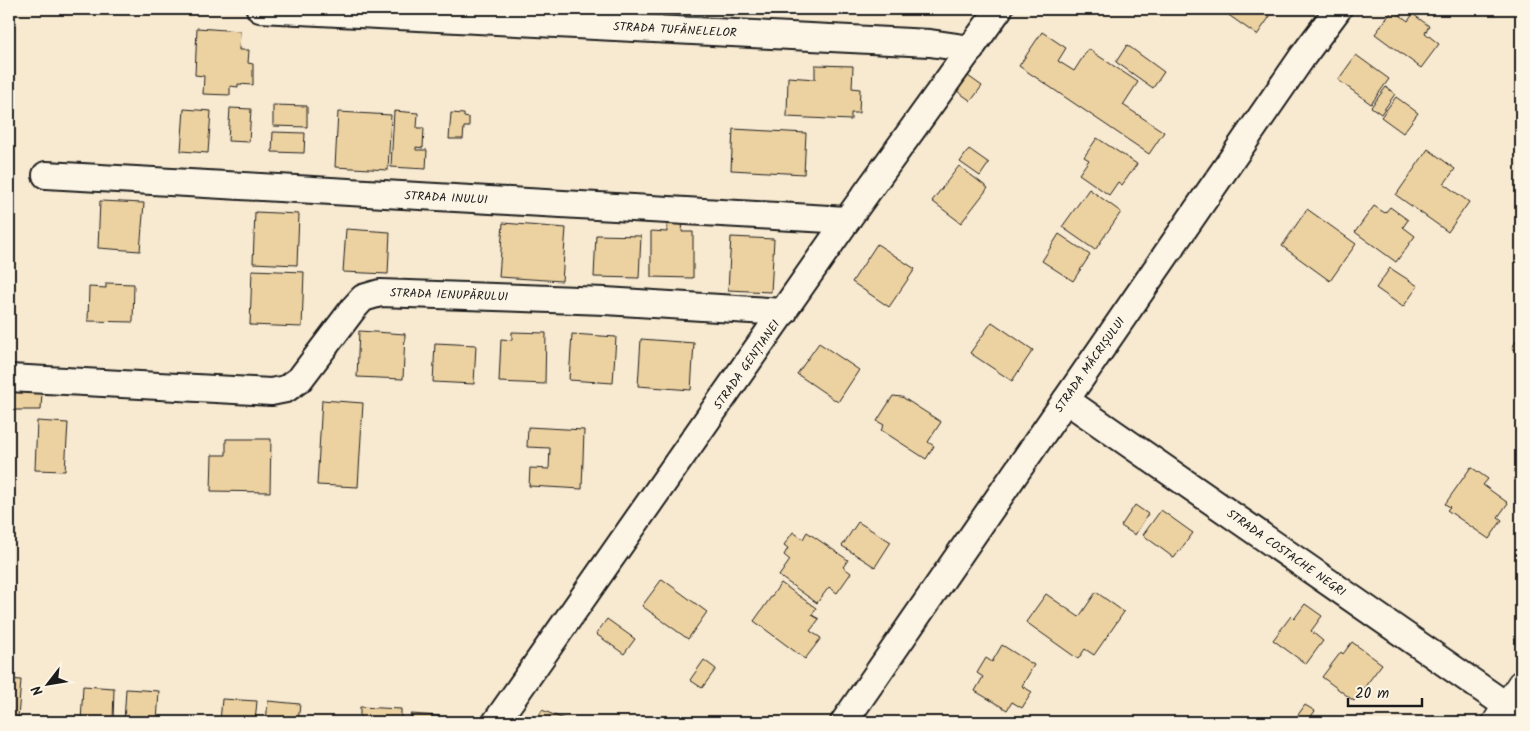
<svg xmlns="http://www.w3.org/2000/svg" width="1530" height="731" viewBox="0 0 1530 731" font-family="Kalam,sans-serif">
<rect width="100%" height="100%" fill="#f8ead1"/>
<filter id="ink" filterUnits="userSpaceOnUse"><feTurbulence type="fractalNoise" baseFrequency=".02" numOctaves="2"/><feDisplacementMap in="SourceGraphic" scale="10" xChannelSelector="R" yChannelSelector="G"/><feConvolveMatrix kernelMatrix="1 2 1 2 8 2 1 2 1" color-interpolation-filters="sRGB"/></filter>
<g filter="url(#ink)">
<g fill="#edd2a1" stroke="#1c1c1c">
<path d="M1220 9H1275L1257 35Z"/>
<path d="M1393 10 1408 21 1413 14 1429 26 1425 33 1439 44 1421 68 1375 34Z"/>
<path d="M197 28 240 31 239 50H249L248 63 253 64V85L238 84V87L230 86V95L203 94 204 76 195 75Z"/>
<path d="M1042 32 1066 48 1058 61 1074 71 1088 49 1138 82 1123 105 1164 132 1149 154 1019 66Z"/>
<path d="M1127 45 1164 72 1153 88 1116 62Z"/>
<path d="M1356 55 1389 79 1371 104 1338 80Z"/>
<path d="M815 65 853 66 852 88 860 89 859 113H851V120L787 117 788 77 815 79Z"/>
<path d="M968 76 982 86 971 101 957 91Z"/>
<path d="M1386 87 1395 94 1381 114 1371 107Z"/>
<path d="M1396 97 1418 113 1403 133 1381 117Z"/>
<path d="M273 105 307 106V127L273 126Z"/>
<path d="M230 108 251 109 249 142 228 141Z"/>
<path d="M184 109 211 111 208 153 181 151Z"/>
<path d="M394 111 418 113 417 128H424L423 148 416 147V150H427L426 169 391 167Z"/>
<path d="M338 112 391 115 388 170 335 167Z"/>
<path d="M451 113 464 114V117L469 118V127H464L463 139H449Z"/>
<path d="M733 129 806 133 804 174 731 170Z"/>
<path d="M273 132 305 133 304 153 272 152Z"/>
<path d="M1097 138 1137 164 1122 185 1118 182 1109 195 1079 174 1089 160 1084 157Z"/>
<path d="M969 149 989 163 980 176 960 162Z"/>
<path d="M1428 149 1455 169 1444 184 1469 202 1448 232 1396 195Z"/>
<path d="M959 166 988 188 961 223 932 201Z"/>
<path d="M1089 189 1121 212 1095 250 1062 227Z"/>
<path d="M100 201 144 203 140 251 98 248Z"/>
<path d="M1374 206 1385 213 1390 207 1408 220 1403 227 1415 236 1396 262 1355 232Z"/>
<path d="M1307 209 1356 244 1330 281 1282 246Z"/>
<path d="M255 212 299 214 297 265 253 263Z"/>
<path d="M667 220H683L682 232H693V278L651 277V231L667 232Z"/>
<path d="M503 223 566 228 562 281 499 277Z"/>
<path d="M346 229 390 232 388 274 343 272Z"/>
<path d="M1059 234 1090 255 1073 281 1042 261Z"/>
<path d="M596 235 641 236 639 278 594 277Z"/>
<path d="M731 237 774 239 771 292 728 290Z"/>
<path d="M877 244 915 269 889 307 852 282Z"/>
<path d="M1390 268 1418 286 1403 307 1376 288Z"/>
<path d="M252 270 304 272 302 327 250 325Z"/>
<path d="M106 283 134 284 133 322 88 321 89 287 106 288Z"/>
<path d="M992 322 1033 350 1012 381 970 353Z"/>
<path d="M359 331 405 334 403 379 357 377Z"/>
<path d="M512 332 546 333 545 384 499 382 501 339 512 340Z"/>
<path d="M1521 333V353L1512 348Z"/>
<path d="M572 334 616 337 613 383 569 380Z"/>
<path d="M641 339 694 343 691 390 638 386Z"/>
<path d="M435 343 476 345 474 384 433 382Z"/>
<path d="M819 343 859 370 838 402 797 374Z"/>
<path d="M9 390 42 391 41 410H9Z"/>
<path d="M893 396 902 397 941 422 928 442 934 446 926 459 881 430 884 425 877 421Z"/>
<path d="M322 400 363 403 358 487 317 485Z"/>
<path d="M37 421 68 423 65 471 35 470Z"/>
<path d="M528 427 584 430 582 489 529 486 530 468 549 469 550 448 527 447Z"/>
<path d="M226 439H271L270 492 211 491 212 455H226Z"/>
<path d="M1471 467 1488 479 1483 485 1508 503 1498 517 1502 520 1489 539 1447 510 1450 507 1445 504Z"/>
<path d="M1135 505 1148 514 1135 535 1121 526Z"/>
<path d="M1161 510 1193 533 1174 558 1143 535Z"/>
<path d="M858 522 891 542 875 567 842 546Z"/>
<path d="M793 532 803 539 807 532 848 560 843 567 851 573 837 593 829 587 817 603 779 576 790 560 784 555 788 548 784 545Z"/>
<path d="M662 579 707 612 688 639 642 606Z"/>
<path d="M781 583 816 608 812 615 819 619 810 631 821 638 805 659 754 621Z"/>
<path d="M1096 592 1124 612 1094 655 1085 649 1078 659 1026 622 1046 594 1079 617Z"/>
<path d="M1305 604 1322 616 1311 631 1323 641 1306 664 1273 640 1291 616 1294 619Z"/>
<path d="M607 619 635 639 624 654 596 634Z"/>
<path d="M1352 642 1382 664 1354 701 1322 677 1341 652 1343 654Z"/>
<path d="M1002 645 1034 665 1022 686 1032 692 1022 708 1012 702 1007 710 975 691 983 677 977 673 986 658 992 662Z"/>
<path d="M704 660 716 669 702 688 690 680Z"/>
<path d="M9 679 21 680 18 718H9Z"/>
<path d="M83 686 114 688 113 722H81Z"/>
<path d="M126 689 159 691 157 722H124Z"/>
<path d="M222 699 257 701 255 722H220Z"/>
<path d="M268 701 300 704 298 722H266Z"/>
<path d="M1305 705 1315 711 1307 722H1293Z"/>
<path d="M360 707 401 709V722H360Z"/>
<path d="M542 710 566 720 565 722H536Z"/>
<path d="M411 714 439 716 438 722H411Z"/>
</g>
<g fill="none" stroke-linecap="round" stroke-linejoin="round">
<defs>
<g id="street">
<path d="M260 9 930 43 971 49"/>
<path d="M46 175 847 220"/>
<path d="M9 378 271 392 286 389 300 379 353 309 363 298 380 293 605 301 784 312"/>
<path d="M1066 400 1507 706"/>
<path d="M496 722 847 220 999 9"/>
<path d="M844 722 1303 56 1338 9"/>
</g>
<path id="secondary" d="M1497 722 1521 685"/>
</defs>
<use href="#street" stroke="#1c1c1c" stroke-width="30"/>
<use href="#secondary" stroke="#1c1c1c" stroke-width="31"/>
<use href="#street" stroke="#fcf5e5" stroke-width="26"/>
<use href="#secondary" stroke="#fcf5e5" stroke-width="28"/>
</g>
</g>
<g text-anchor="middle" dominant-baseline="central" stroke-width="4" stroke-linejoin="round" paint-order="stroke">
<g font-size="12" fill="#1c1c1c" stroke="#fcf5e5">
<text transform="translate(675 30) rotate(3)">STRADA TUFĂNELELOR</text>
<text transform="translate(446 198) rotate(3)">STRADA INULUI</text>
<text transform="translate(449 295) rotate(2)">STRADA IENUPĂRULUI</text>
<text transform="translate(747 365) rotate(-55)">STRADA GENȚIANEI</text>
<text transform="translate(1090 365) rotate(-55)">STRADA MĂCRIȘULUI</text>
<text transform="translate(1286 553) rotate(35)">STRADA COSTACHE NEGRI</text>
</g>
</g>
<rect width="1530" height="731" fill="none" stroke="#fcf5e5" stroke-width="30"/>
<rect x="15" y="15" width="1500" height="701" fill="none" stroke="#1c1c1c" stroke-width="2" filter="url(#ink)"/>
<g transform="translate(48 684) rotate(239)" stroke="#fcf5e5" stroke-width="4" paint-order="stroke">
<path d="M0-4L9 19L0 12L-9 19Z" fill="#1c1c1c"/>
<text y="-8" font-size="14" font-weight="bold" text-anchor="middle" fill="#1c1c1c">N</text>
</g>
<path d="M1348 698v8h74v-8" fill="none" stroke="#1c1c1c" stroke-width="2.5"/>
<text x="1355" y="698" font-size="15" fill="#1c1c1c" stroke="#fcf5e5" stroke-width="4" paint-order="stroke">20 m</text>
</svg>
